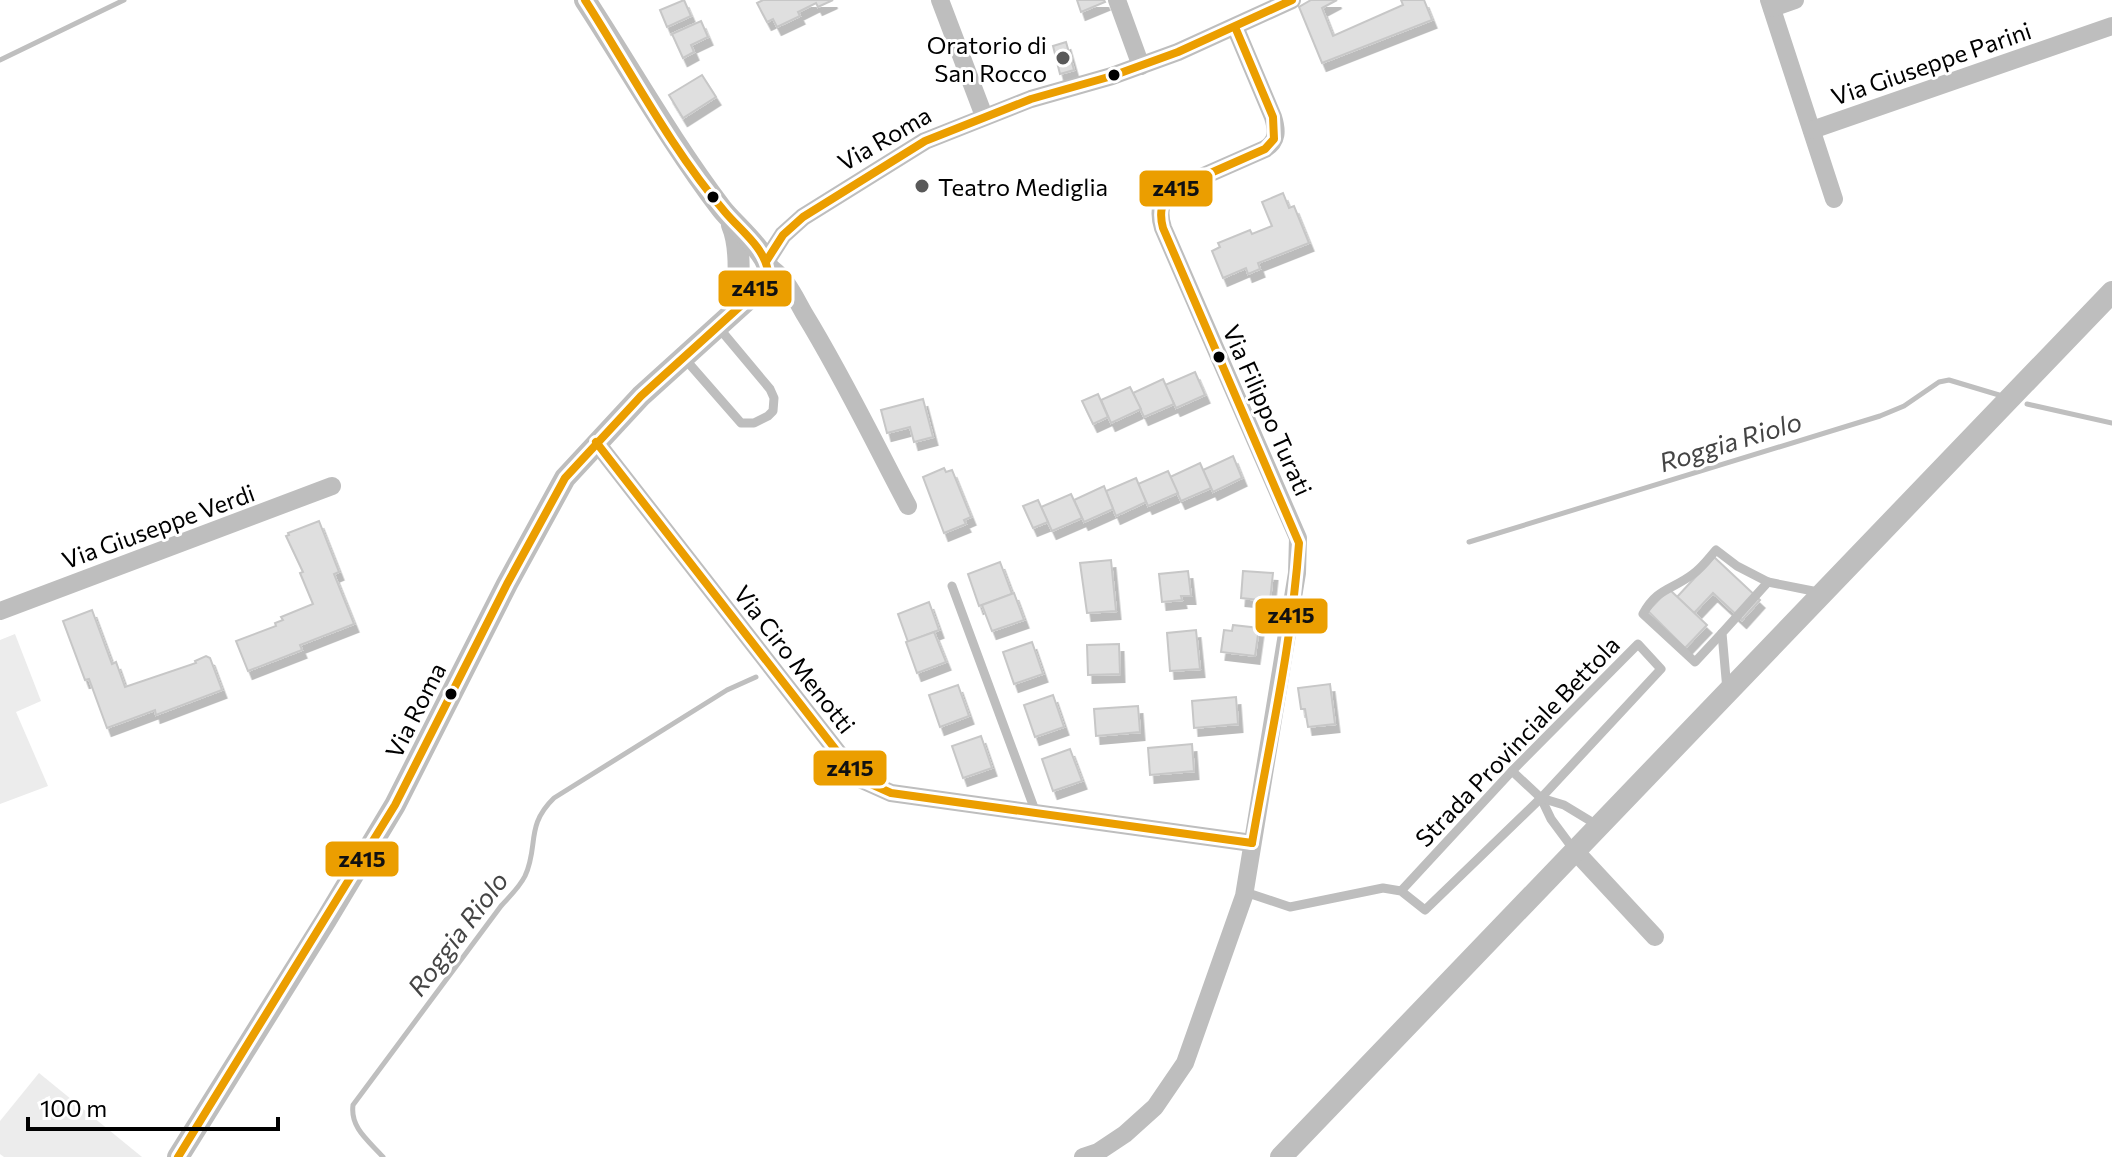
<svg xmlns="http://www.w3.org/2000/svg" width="2112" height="1157" viewBox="0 0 2112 1157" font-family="Commissioner,sans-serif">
<defs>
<filter id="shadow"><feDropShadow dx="4.5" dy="8" stdDeviation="0" flood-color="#0004"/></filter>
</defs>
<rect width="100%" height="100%" fill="#fff"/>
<g fill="#ececec">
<path d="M15 634 41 701 16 712 48 786 0 804V640Z"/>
<path d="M39 1073 142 1157H4L0 1154V1121Z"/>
</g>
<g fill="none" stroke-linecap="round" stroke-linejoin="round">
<g stroke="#bfbfbf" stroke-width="5">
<path d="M0 60 124 0"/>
<path d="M2027 404 2112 423"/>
<path d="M1469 542 1880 416 1904 406 1939 382 1949 380 1999 395"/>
<path d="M383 1157C369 1141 350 1128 353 1105L501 906C509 897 519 888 525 876 539 846 525 826 554 798L727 690 756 677"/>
</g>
</g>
<g fill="#dfdfdf" stroke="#c7c7c7" stroke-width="2" filter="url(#shadow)">
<path d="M684 0 691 16 667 27 660 10Z"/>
<path d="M763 0H833L818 7 816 3 798 12 800 16 777 27 773 19 767 22 757 3Z"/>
<path d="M1077 0H1104L1105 2 1081 12Z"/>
<path d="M1311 0H1337L1322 8 1333 36 1403 5 1401 0H1424L1432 20 1322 63 1299 7Z"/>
<path d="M701 21 708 37 691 45 694 52 683 58 672 34Z"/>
<path d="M1066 42 1074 70 1060 74 1053 46Z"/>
<path d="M702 75 716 97 683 118 669 95Z"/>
<path d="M1283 193 1289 208 1294 206 1309 243 1258 263 1260 269 1248 274 1246 268 1223 278 1212 251 1220 247 1218 243 1250 230 1252 234 1272 226 1262 202Z"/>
<path d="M1195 372 1205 395 1176 408 1165 385Z"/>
<path d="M1163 379 1174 404 1144 417 1133 393Z"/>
<path d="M1130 387 1141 409 1111 423 1101 400Z"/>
<path d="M1098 394 1108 417 1093 424 1082 401Z"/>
<path d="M923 399 933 437 914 442 910 427 887 433 881 410Z"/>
<path d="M1233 456 1242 478 1213 492 1203 470Z"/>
<path d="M1200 463 1211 488 1181 501 1170 477Z"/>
<path d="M944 468 946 472 952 470 971 517 964 520 966 524 944 533 923 477Z"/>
<path d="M1168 471 1178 493 1148 506 1138 484Z"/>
<path d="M1136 478 1146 502 1116 516 1106 491Z"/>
<path d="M1104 486 1113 509 1084 522 1074 500Z"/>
<path d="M1071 494 1082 518 1052 531 1041 507Z"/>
<path d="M1038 500 1048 522 1033 528 1023 506Z"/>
<path d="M319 521 339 572 334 574 354 624 300 645 302 650 248 671 236 641 276 626 275 623 283 620 281 617 313 604 300 573 303 572 286 536 289 535 288 533Z"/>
<path d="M1714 557 1760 600 1742 620 1713 593 1694 613 1677 597Z"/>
<path d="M1111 560 1116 611 1087 613 1080 563Z"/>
<path d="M1000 562 1012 594 979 606 968 574Z"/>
<path d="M1188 571 1191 596H1181L1182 600 1162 602 1159 574Z"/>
<path d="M1243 571 1273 573 1270 601 1241 598Z"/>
<path d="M1669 589 1707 625 1685 648 1648 611Z"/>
<path d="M1014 593 1024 620 992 631 982 605Z"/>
<path d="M929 602 939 630 908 642 898 614Z"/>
<path d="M92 610 112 664 116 662 125 687 196 663 195 661 206 656 210 658 222 690 156 715 155 710 107 728 89 679 85 680 63 621Z"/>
<path d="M1233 625 1259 628 1255 656 1221 652 1224 630 1232 631Z"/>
<path d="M1196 630 1200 669 1170 671 1167 633Z"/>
<path d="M934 632 946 662 917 673 906 642Z"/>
<path d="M1032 642 1043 674 1014 684 1003 652Z"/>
<path d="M1119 644 1120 674 1088 675 1087 645Z"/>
<path d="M1330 684 1335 724 1308 727 1305 709H1301L1298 688Z"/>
<path d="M958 685 969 716 940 727 929 695Z"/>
<path d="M1053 695 1064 727 1035 737 1024 705Z"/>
<path d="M1236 697 1238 724 1194 728 1192 701Z"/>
<path d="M1138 706 1140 732 1096 736 1094 709Z"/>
<path d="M981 736 992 768 963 778 952 746Z"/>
<path d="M1192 744 1194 771 1150 775 1148 748Z"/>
<path d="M1070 749 1082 781 1053 791 1042 759Z"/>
</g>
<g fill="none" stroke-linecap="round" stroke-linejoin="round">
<g stroke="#bebebe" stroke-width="9">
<path d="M685 359 741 423H754L768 416 773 411 774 398 770 389 719 328"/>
<path d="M952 586 1036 813"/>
<path d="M1722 633 1695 662 1643 614C1657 588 1672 590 1693 574 1702 568 1709 558 1716 550L1737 566 1768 582"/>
<path d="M1727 690 1722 633 1768 582 1818 592"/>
<path d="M1512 771 1541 798 1551 819 1574 850"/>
<path d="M1541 798 1564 805 1597 825"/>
<path d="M1245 892 1290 907 1383 888 1401 891 1425 910 1541 798 1661 669 1638 644 1512 771 1401 891"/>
</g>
<g stroke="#bebebe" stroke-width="18">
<path d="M940 0 984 116"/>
<path d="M1117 0 1141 66"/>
<path d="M1769 0 1834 199"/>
<path d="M1772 8 1795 0"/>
<path d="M1812 130 2112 26"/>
<path d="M767 260 783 235 803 217 925 141 1031 99 1112 76 1178 52 1292 0"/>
<path d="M768 266C786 276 795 298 805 315 843 377 874 442 908 506"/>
<path d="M596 442 850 768 862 780 891 793 1252 843"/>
<path d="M0 611 332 486"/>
<path d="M1576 852 1655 937"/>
<path d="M1083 1157 1098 1152 1125 1134 1155 1107 1185 1063 1244 896 1297 573 1298 538 1163 228C1158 212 1160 202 1172 190L1265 149C1278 141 1277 130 1273 117L1235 27"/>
</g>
<g stroke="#bebebe" stroke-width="22">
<path d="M731 314C741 293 741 246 732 225"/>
<path d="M178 1157 326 920 395 805 507 584 565 478 641 396 746 301 768 271C769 253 733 224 721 208 671 142 630 69 585 0"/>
<path d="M1281 1157 2112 292"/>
</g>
<defs>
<g id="bus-1">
<path d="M1235 27 1273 117 1274 139 1265 149 1172 190C1161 202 1159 213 1163 228L1299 543C1292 644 1269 744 1252 843"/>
<path d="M767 260 783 235 803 217 925 141 1031 99 1112 76 1178 52 1292 0"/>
<path d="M596 442 850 768 862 780 891 793 1252 843"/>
<path d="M178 1157 395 805 507 584 565 478 641 396 746 301 768 271C764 247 740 230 725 212 671 149 630 70 585 0"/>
</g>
</defs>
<use href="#bus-1" stroke="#fff" stroke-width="14"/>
<use href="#bus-1" stroke="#eb9e00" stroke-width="8"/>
</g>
<g fill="#595959" stroke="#fff" stroke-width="3">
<circle cx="1063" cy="58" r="8"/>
<circle cx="922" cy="186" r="8"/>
</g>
<g fill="#000" stroke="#fff" stroke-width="3">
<circle cx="1114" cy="75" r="7"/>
<circle cx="713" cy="197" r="7"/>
<circle cx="1219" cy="357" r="7"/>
<circle cx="451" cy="694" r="7"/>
</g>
<g text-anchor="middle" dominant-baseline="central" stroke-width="6" stroke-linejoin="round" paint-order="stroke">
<g font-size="24" fill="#000" stroke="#fff" text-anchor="end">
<text x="1047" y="44">Oratorio di<tspan x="1047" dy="28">San Rocco</tspan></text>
<text x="938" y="186" text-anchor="start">Teatro Mediglia</text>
</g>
<g font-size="24" fill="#000" stroke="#fff">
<text transform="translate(1931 63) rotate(-19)">Via Giuseppe Parini</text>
<text transform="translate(884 138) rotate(-30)">Via Roma</text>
<text transform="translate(1268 410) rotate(66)">Via Filippo Turati</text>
<text transform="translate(158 526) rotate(-20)">Via Giuseppe Verdi</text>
<text transform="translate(795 659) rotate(52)">Via Ciro Menotti</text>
<text transform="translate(415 710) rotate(-63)">Via Roma</text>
<text transform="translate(1517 741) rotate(-46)">Strada Provinciale Bettola</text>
</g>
<g font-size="26" font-style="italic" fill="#444" stroke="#fff">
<text transform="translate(1730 441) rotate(-17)">Roggia Riolo</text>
<text transform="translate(457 933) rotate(-53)">Roggia Riolo</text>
</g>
</g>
<g stroke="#fff" stroke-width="3">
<rect x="1138" y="169" width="76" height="39" rx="8" fill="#eb9e00"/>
<rect x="717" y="269" width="76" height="39" rx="8" fill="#eb9e00"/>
<rect x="1254" y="597" width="75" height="38" rx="8" fill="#eb9e00"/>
<rect x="812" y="749" width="76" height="38" rx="8" fill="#eb9e00"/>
<rect x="324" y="840" width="76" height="38" rx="8" fill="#eb9e00"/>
</g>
<g font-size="22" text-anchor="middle" font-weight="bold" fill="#111">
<text x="1176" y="196">z415</text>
<text x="755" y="296">z415</text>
<text x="1291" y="623">z415</text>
<text x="850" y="776">z415</text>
<text x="362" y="867">z415</text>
</g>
<path d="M28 1117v12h250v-12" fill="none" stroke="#000000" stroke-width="4"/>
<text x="40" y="1117" font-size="24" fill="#000000" stroke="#ffffff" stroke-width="6" paint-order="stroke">100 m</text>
</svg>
